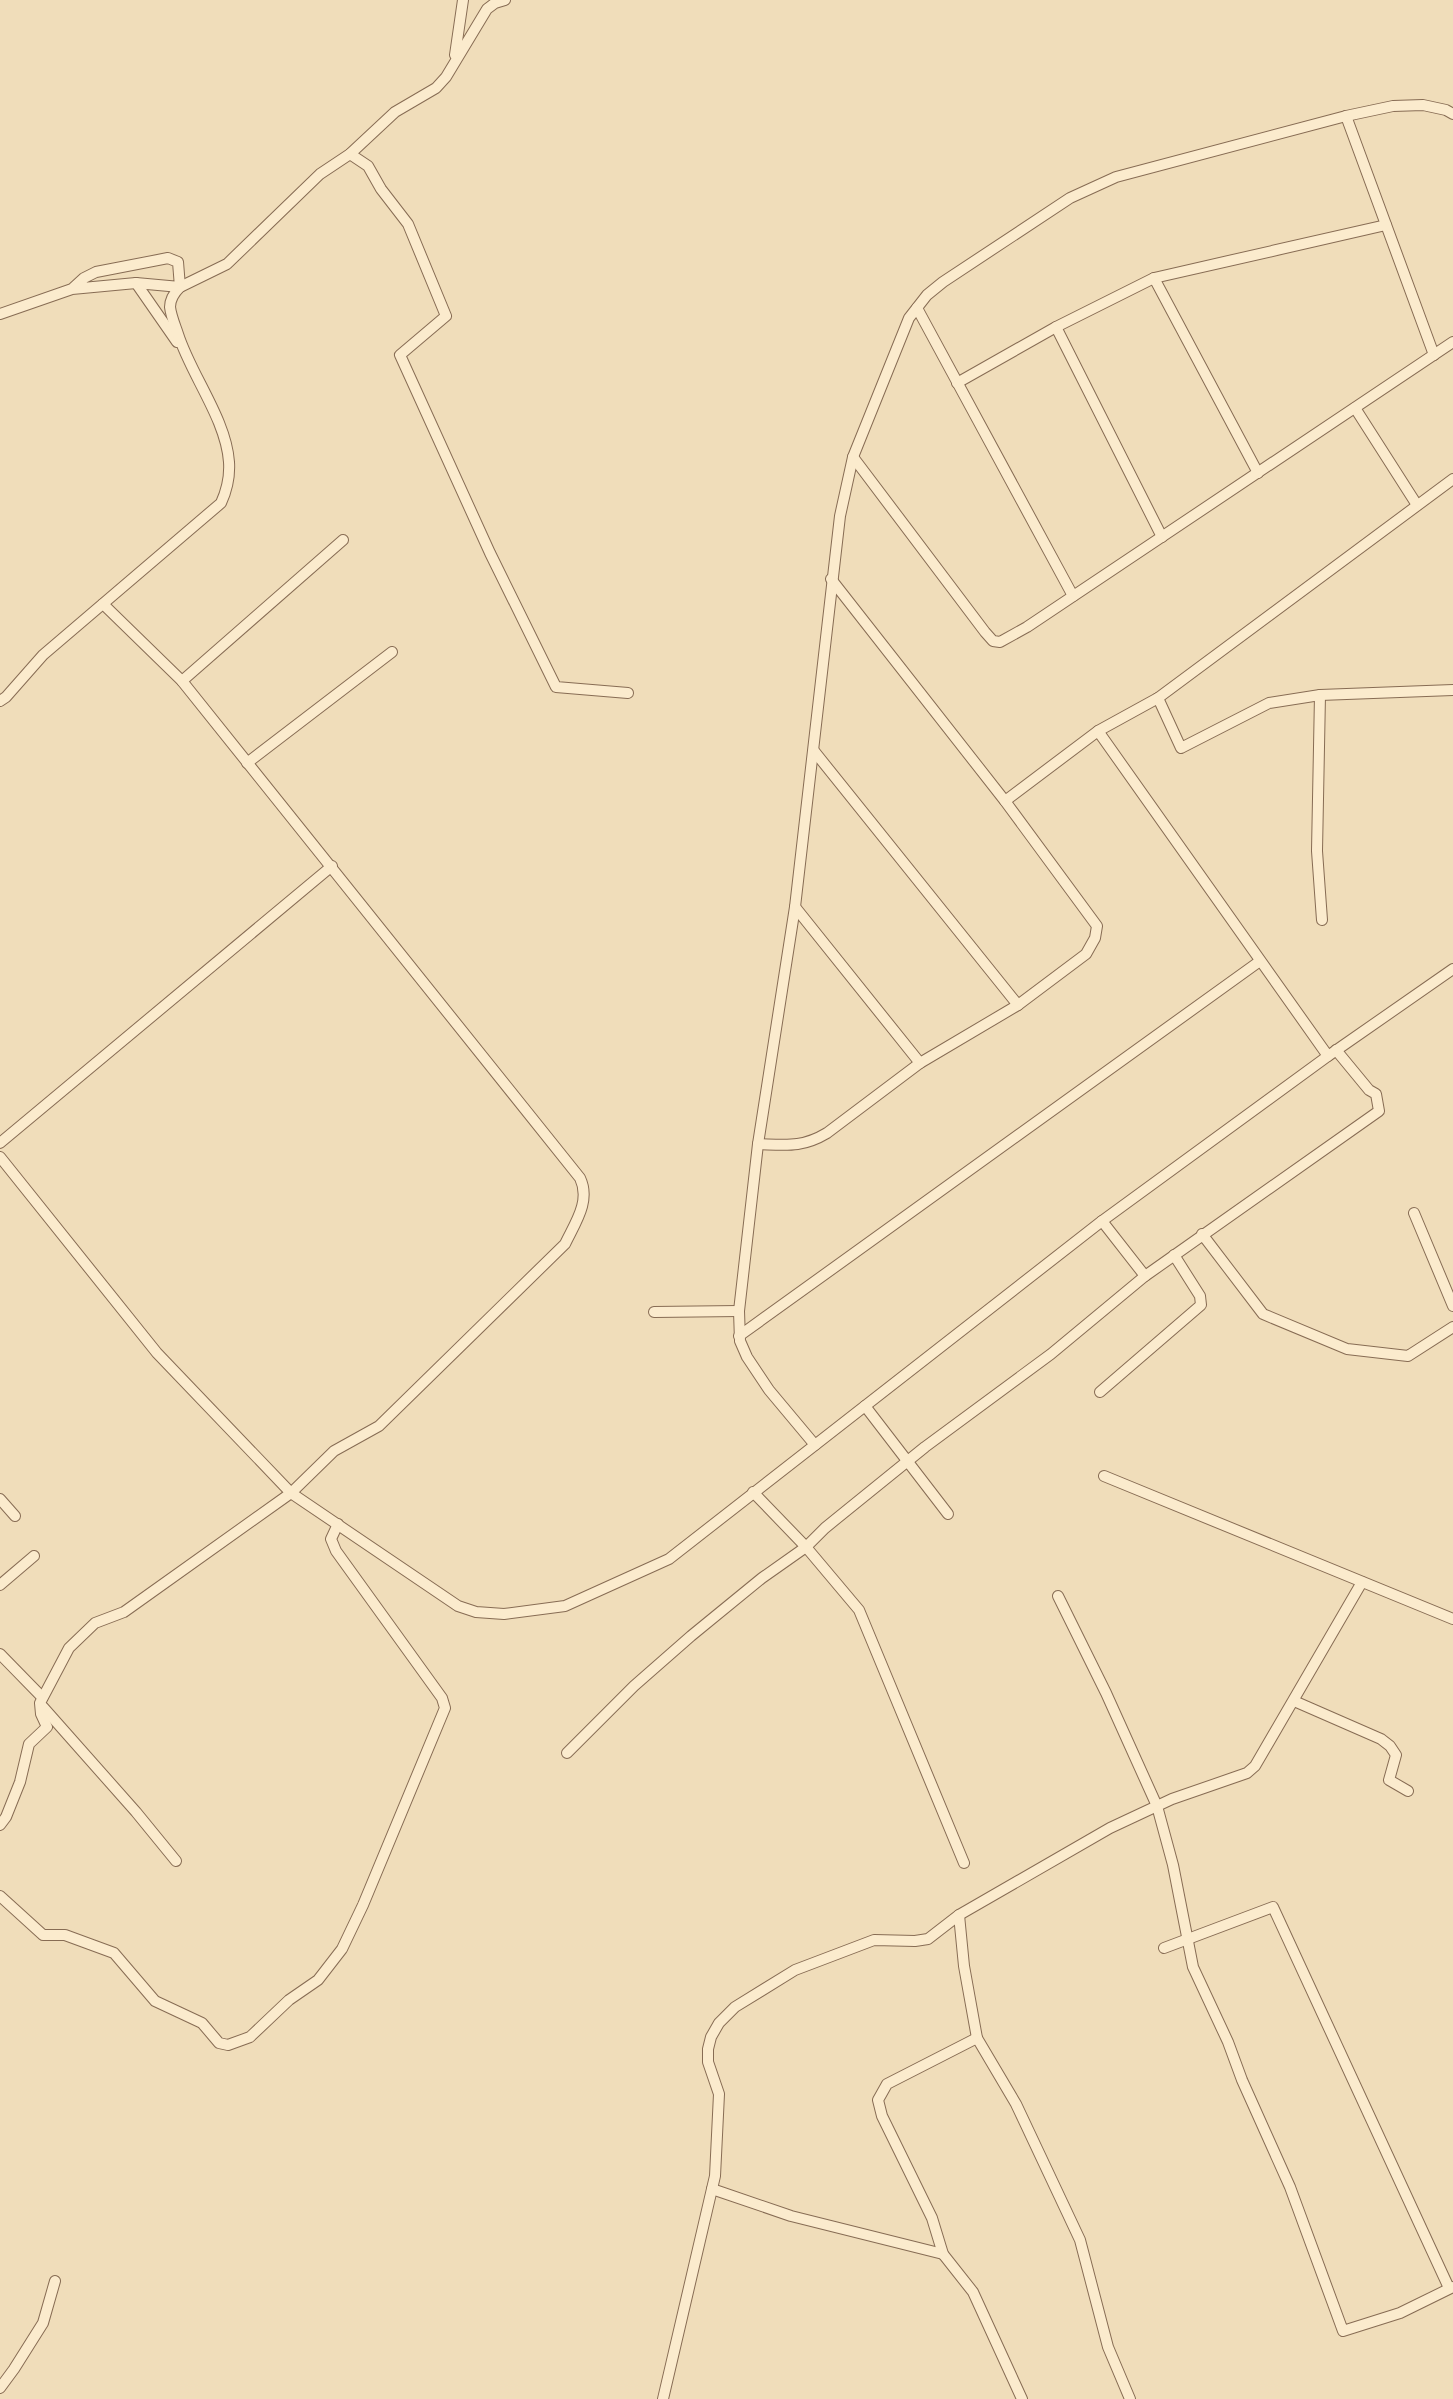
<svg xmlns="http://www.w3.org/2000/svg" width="1453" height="2399" viewBox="0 0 1453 2399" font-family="'IBM Plex Serif',serif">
<rect width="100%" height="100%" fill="#f0ddba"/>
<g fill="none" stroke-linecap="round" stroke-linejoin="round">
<defs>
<g id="minor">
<path d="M455 55 463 0"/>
<path d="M1346 116 1434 355"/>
<path d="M350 154 368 166 381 189 408 224 446 316 400 355 490 553 556 687 628 693"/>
<path d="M1154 278 1258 473"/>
<path d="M136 283 177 342"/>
<path d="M917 308 1073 596"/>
<path d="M0 314 72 289 84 278 96 272 168 258 178 262 180 287 136 283 72 289"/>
<path d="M1056 327 1162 537"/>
<path d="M957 383 1056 327 1154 278 1386 225"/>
<path d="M1355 408 1417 505"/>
<path d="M853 457 985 632 993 641 1000 642 1027 627 1453 342"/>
<path d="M182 681 343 540"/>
<path d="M1320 695 1317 851 1322 920"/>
<path d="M1158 698 1181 748 1269 703 1320 695 1453 690"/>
<path d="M0 701 6 697 43 655 221 503C227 490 230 477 229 462 226 419 191 375 178 334 175 325 171 316 170 307 170 299 175 292 180 287L227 264 320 174 350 154 395 112 436 88 446 77 487 9 495 3 505 0"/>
<path d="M1098 731 1328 1056"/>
<path d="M814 751 1018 1005"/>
<path d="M247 763 392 652"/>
<path d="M1005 801 1098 731 1158 698 1453 479"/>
<path d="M795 907 920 1063"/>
<path d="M0 1143 332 866"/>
<path d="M758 1144C786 1145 802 1148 827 1133L920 1063 1018 1005 1086 954 1095 938 1097 926 1005 801 831 579"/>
<path d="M0 1157 157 1353 291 1493 458 1606 476 1612 504 1614 565 1606 669 1559 1102 1221 1328 1056 1453 969"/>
<path d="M1414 1213 1453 1306"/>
<path d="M1102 1221 1145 1276"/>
<path d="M1202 1234 1263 1314 1347 1349 1408 1356 1453 1327"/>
<path d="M654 1312 739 1311"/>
<path d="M739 1336 1260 961"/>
<path d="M1100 1392 1201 1305 1200 1296 1174 1255"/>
<path d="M865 1406 948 1514"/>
<path d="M815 1445 769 1390 747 1357 740 1341 739 1311 758 1144 795 907 840 516 853 457 909 318 927 295 943 282 1070 198 1116 177 1346 116 1393 106 1423 105 1446 110 1453 114"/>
<path d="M1104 1476 1453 1619"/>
<path d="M753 1492 806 1547 859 1610 964 1863"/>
<path d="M0 1499 15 1516"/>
<path d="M0 1585 34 1556"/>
<path d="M1058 1596 1106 1693 1157 1806 1173 1865 1193 1967 1228 2042 1242 2080 1290 2187 1343 2331 1400 2313 1453 2287"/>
<path d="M0 1654 42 1697"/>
<path d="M1294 1701 1381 1739 1390 1746 1396 1755 1389 1780 1408 1791"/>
<path d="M43 1707 136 1812 176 1861"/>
<path d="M567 1753 634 1686 691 1636 762 1578 806 1547 825 1528 925 1447 1051 1354 1145 1276 1379 1111 1376 1094 1369 1090 1336 1050"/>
<path d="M0 1825 6 1817 20 1782 29 1744 47 1727 41 1714 40 1703 69 1648 95 1623 124 1612 291 1493 334 1451 379 1426 565 1244C575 1223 591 1201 580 1178L182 681 103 604"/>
<path d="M0 1896 43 1935H65L114 1953 155 2001 202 2023 219 2043 228 2045 250 2037 289 2000 318 1980 342 1949 363 1905 445 1708 442 1698 336 1551 331 1539 338 1524"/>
<path d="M959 1915 964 1966 977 2038 1016 2104 1080 2240 1108 2347 1130 2399"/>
<path d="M1164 1948 1273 1907 1449 2288"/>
<path d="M977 2038 887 2084 878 2100 882 2116 932 2218 943 2254 973 2292 1022 2399"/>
<path d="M712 2189 791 2216 943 2254"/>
<path d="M0 2388 14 2369 43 2323 55 2281"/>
<path d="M663 2399 715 2176 719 2094 708 2062V2049L711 2037 719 2023 735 2007 795 1970 874 1940 915 1941 928 1939 959 1915 1110 1828 1172 1799 1247 1773 1255 1766 1362 1582"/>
</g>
</defs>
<use href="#minor" stroke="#876c54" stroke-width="12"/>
<use href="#minor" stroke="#fbebcd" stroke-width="10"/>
</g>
</svg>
